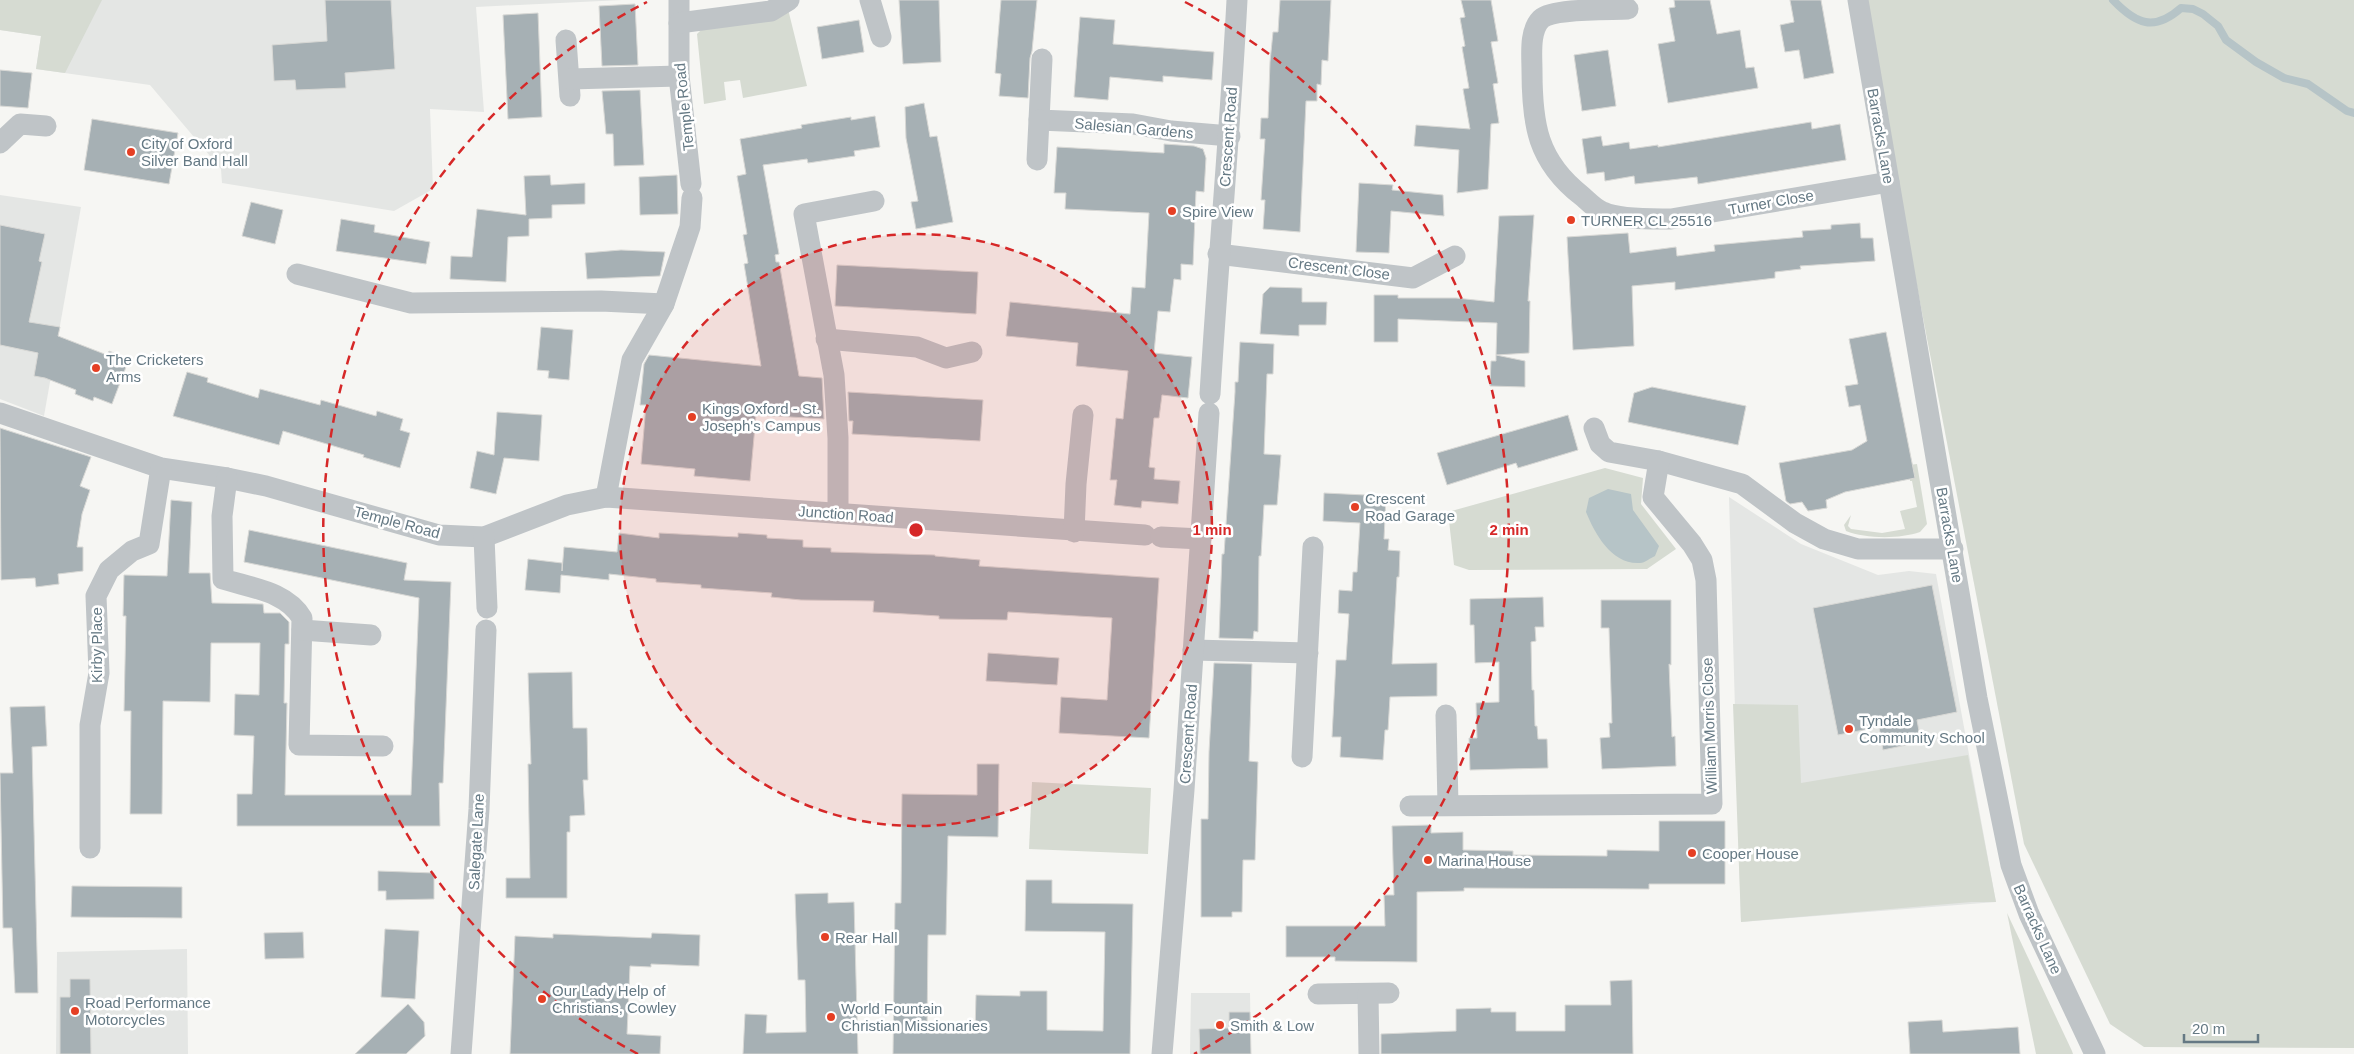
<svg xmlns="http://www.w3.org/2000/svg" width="2354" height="1054" viewBox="0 0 2354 1054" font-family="Arial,sans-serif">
<rect width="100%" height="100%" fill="#f6f6f3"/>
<g fill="#e4e6e4">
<path d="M0 0H622L476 7 484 112 430 109 433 189 394 211 222 183 221 169 150 85 36 69 41 36 0 30Z"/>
<path d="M0 195 81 207 44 416 0 399Z"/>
<path d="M1729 497 1801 544 1878 575 1909 571 1936 574 1996 902 1741 922Z"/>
<path d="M187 949 188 1054H56L57 952Z"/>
<path d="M1191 993H1250L1251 1054H1190Z"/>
</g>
<g fill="#d6dbd2">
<path d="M0 0H102L65 73 36 69 41 36 0 30Z"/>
<path d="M1867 0H2354V1048L2144 1047 2110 1024 2024 844 1896 177Z"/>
<path d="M788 9 807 86 743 98 740 80 724 82 726 100 704 104 697 34 705 26Z"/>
<path d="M1917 464 1927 524 1920 532C1900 539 1866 539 1846 531L1844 525 1851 515 1848 526 1851 529 1882 533 1905 529 1900 511 1917 507 1912 481H1910L1909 465Z"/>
<path d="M1605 468 1643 478 1641 504 1676 549 1647 569 1469 570 1454 565 1448 512Z"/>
<path d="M1733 704 1798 705 1801 783 1968 755 1996 902H1971L1741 922Z"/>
<path d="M1032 782 1151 788 1148 854 1029 849Z"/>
<path d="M2007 913 2072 1051 2073 1054H2036Z"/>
</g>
<path fill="#b6c4c7" d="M1608 489 1631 494 1633 510 1659 546 1655 556C1650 558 1645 563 1640 563 1612 565 1595 534 1586 512L1589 498Z"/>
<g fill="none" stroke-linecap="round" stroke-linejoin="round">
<path stroke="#b6c4c7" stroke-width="8" d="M2113 0C2136 24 2154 32 2181 8L2193 9 2203 14 2218 26 2226 40 2256 62 2284 78 2308 84 2347 111 2354 113"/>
</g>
<g fill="#a6b0b4" stroke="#d8d8d5">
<path d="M325 0H391L395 69 345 73 346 88 296 90 295 80 274 81 272 45 327 41Z"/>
<path d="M899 0H939L941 62 903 64Z"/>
<path d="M1001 0H1037L1032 51 1030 58 1028 98 999 96 1001 74 995 73Z"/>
<path d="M1280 0H1331L1328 61 1322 60 1321 85 1317 84V101H1306L1300 232 1263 229 1265 200H1261L1265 139H1260L1261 118H1268L1270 62 1273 32H1278Z"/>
<path d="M1461 0H1491L1498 41 1491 42 1498 83 1493 84 1499 123 1491 124 1488 189 1457 193 1459 150 1414 146 1416 125 1470 129 1463 89 1469 88 1462 47 1465 46 1460 18 1465 17Z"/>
<path d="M1674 0H1710L1717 34 1740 30 1746 68 1754 67 1758 88 1668 103 1658 44 1675 41 1669 8 1675 7Z"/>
<path d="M1790 0H1821L1834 73 1804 79 1799 50 1785 52 1780 25 1794 22Z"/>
<path d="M635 4 638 65 602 66 599 6Z"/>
<path d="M538 13 542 117 508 119 503 15Z"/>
<path d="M1080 17 1115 20 1113 44 1214 52 1212 80 1163 76V82L1110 77 1108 100 1074 97Z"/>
<path d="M859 20 864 52 822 59 817 27Z"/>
<path d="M1608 50 1616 106 1582 111 1574 55Z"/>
<path d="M0 70 32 73 28 108 0 106Z"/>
<path d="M640 90 644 165 614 166 613 134H606L602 91Z"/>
<path d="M924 103 930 137 937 136 953 222 916 229 911 202 918 201 906 138 905 107Z"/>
<path d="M875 116 880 147 854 151 855 156 808 163 807 159 763 165 779 254 775 255 776 262H779L799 376 822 378 824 419 756 415 750 481 694 476 695 469 641 464 646 405H640L644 364 649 355 761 366 744 264 748 263 743 235 747 234 737 176 746 174 740 139 802 128 801 125 851 117V120Z"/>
<path d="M92 119 178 133 169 184 84 170Z"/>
<path d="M1811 122 1812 129 1840 124 1846 160 1698 184 1697 177 1635 184 1634 176 1605 181 1604 172 1587 174 1582 139 1601 136 1603 146 1629 142 1630 149 1658 145V147Z"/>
<path d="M1164 144 1194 146 1203 149 1206 158 1204 192 1196 191 1193 265 1181 264V280L1174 279 1170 312 1158 311 1154 353 1192 357 1188 398 1162 395 1159 418H1154L1149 467 1155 468 1154 479 1180 481 1178 504 1142 501 1141 508 1114 505 1117 480H1110L1116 418 1123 419 1128 371 1076 366 1078 343 1006 336 1010 302 1130 314 1132 287 1145 288 1149 213 1065 209 1066 193H1054L1057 147 1164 153Z"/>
<path d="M550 175 551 185 585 183V204L552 205V218L529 219V236L508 237 506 282 450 279 451 256 472 257 477 209 526 215 524 176Z"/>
<path d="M677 175 678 214 640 215 639 177Z"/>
<path d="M1359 183 1393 185 1392 190 1443 195 1444 216 1391 211 1389 253 1356 252Z"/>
<path d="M251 202 283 210 275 244 242 236Z"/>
<path d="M1534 215 1528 301H1530L1529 353 1496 355 1497 323 1398 319V342H1374V295H1398V298H1456L1494 302 1499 216Z"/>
<path d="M341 219 375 225 374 232 430 242 426 264 336 251Z"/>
<path d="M1860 223 1861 238H1873L1875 261 1800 266 1801 269 1775 272V278L1675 290V282L1632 286 1634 346 1573 350 1567 237 1628 233 1630 253 1676 247 1677 256 1715 251 1714 245 1803 237 1802 231 1831 229V225Z"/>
<path d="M0 225 45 234 39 261 42 262 29 322 60 327 58 336 107 355 109 351 129 359 112 404 94 397 93 401 75 394 76 390 45 378 34 376 38 353 0 345Z"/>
<path d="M621 250 665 252 660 276 587 279 585 253Z"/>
<path d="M837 265 978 272 976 314 835 306Z"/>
<path d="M1270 287 1302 288V302H1327L1326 325H1299V336L1260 334 1263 294Z"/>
<path d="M541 327 573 330 569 380 548 378 549 371 537 370Z"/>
<path d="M1886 332 1915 478 1845 492 1826 500 1827 508 1808 511 1802 502 1790 504 1786 501 1779 463 1852 450 1867 441 1860 405 1849 407 1845 386 1858 384 1849 339Z"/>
<path d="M1240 342 1274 344 1273 374H1267L1264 454 1281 455 1277 505H1264L1261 556H1259L1258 632 1254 631 1253 639 1219 638 1222 554H1224L1235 392V382H1238Z"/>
<path d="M1496 355 1525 361V387L1490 386 1491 361H1496Z"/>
<path d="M187 372 208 378 207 382 258 398 260 389 320 405 321 400 376 416 377 411 403 419 400 430 410 433 400 468 363 457 364 455 283 431 279 445 173 416Z"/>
<path d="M1652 387 1746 406 1738 445 1628 422 1634 393Z"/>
<path d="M848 392 983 400 980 441 852 434 853 421H849Z"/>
<path d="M497 412 542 415 539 461 504 458 496 494 470 488 477 451 494 455Z"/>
<path d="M1568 415 1578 450 1518 468 1516 463 1447 485 1437 453Z"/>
<path d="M0 428 91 457 80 486 90 490 82 514 77 547H83V571L58 574 59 584 36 587 35 578 1 580Z"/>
<path d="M1324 493 1386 496 1384 539H1389L1388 550 1400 551 1399 577H1397L1392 664 1437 663V696L1390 697 1388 730H1385L1383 760 1340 757 1341 737H1332L1336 660H1346L1349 614 1338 613 1339 590 1352 591 1353 572H1357L1360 523 1323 521Z"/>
<path d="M171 500 192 502 189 573H210L212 603 263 604 264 613H280L289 622V644H285L284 703H287L285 795H411L419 598 244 562 249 530 407 563 404 580 451 582 443 783H439L440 826H237V794H252L254 736 234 735 235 694 259 695 260 643H211L210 702 163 701 162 814H130L131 711H124L126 616H123L124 575 167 576Z"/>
<path d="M619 533 659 538V533L738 537V533L767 535V538L803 540V547L831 548V552L935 555V556L980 560 979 566 1159 578 1149 738 1059 733 1061 697 1107 700 1112 618 1008 612 1007 620 939 619V616L873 612 874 601 801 600 771 597 772 593 701 588V585L656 582V579L609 574V580L561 575 560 593 525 590 528 559 562 563V571L564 547 617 552Z"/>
<path d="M1932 585 1957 712 1917 720 1921 742 1883 750 1879 727 1838 735 1813 608Z"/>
<path d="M1543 597 1544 627H1535L1536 641 1531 642 1532 690H1534L1535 726H1537L1538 739H1547L1548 768 1470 770 1469 738H1477L1476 703 1499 702V662L1475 663 1474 625H1470V599Z"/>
<path d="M1601 600H1671V665L1669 664 1672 737 1675 736 1676 766 1602 769 1600 738 1610 737 1609 723H1612L1609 628H1601Z"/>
<path d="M988 653 1059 658 1057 685 986 681Z"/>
<path d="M1214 663 1252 664 1249 761 1258 762 1255 860H1243L1242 912H1232V917H1201V819H1208L1209 752Z"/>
<path d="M572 672 573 728H587L588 780H583L585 815 570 816V832H567V898H506V878H530L528 764H531L528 673Z"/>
<path d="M45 706 47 746 32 747 38 993H15L12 928H3L0 773H13L10 707Z"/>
<path d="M977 764H999L998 837 948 836 946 935H928L927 1033H975L976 995 1020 996V991H1047V1030L1103 1031 1105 932 1025 931 1026 880H1052V903L1133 904 1130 1054H893L895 903H901L902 794 977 795Z"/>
<path d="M1659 821H1725V884H1649V889L1464 888V891L1417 892V962L1335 961V957H1286V926H1385L1384 895H1394L1392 826 1431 825V833L1463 832V850L1513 851V855L1607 856V850L1659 851Z"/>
<path d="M378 871 434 873V899L386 900V891H378Z"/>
<path d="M72 886 182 887V918L71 917Z"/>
<path d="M828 893V903L854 902 858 1054H743L745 1014 767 1015 766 1033 806 1032 805 980H798L795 894Z"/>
<path d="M385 929 419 931 415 999 381 997Z"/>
<path d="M303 932 304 958 265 959 264 933Z"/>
<path d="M652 933 700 935 699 966 651 964V967L630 966 627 1034 661 1036 660 1054H510L515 936 553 938V934L651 938Z"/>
<path d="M70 979H90L91 1054H60V997H70Z"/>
<path d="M1632 980 1633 1054H1381V1034L1456 1031V1009L1491 1008V1012H1516V1031H1565V1005H1611L1610 981Z"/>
<path d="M408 1004 424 1022 425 1036 406 1054H355Z"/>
<path d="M1229 1012H1250L1251 1054H1200L1199 1029 1229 1028Z"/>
<path d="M1942 1020 1943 1032 2018 1027 2020 1054H1910L1908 1022Z"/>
</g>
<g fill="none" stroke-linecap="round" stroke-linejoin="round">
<g stroke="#bfc4c7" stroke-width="21">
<path d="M679 0V76L691 184"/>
<path d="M870 0 881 37"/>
<path d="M1858 0 1977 698 2011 865 2029 914 2095 1054"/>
<path d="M1628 9C1610 10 1553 8 1541 19 1529 31 1532 55 1532 71 1532 124 1537 161 1582 196 1588 201 1595 209 1603 212 1619 220 1652 219 1671 219L1889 182"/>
<path d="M679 23 771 11 789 0"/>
<path d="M566 40 570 96"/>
<path d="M1042 59 1039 120 1133 124 1171 131 1230 136"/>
<path d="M570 79 679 76"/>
<path d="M0 143 20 124 46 126"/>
<path d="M1037 160 1039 120"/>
<path d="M1218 254 1413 278 1455 256"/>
<path d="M297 274 411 303 601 301 664 304"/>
<path d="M826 339 917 347 946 358 972 352"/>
<path d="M1210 394C1218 263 1230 132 1237 0"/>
<path d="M0 413 161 468 227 478 266 486 439 535 484 537 567 505 606 497 1145 535"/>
<path d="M1594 428 1600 444 1609 452 1659 461 1742 484 1795 523 1824 539 1858 549H1953"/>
<path d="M227 478 222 516 223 579C251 588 286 591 302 618L299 745 383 746"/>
<path d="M606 497 632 360 664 304 690 227 692 198"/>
<path d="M838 513V438L834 375 804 214 874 201"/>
<path d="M1074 532 1076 484 1083 415"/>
<path d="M484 537 487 608"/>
<path d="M1161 537 1201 539"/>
<path d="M302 630 371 635"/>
<path d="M1193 650 1308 653"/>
<path d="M1446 715 1448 805"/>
<path d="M1302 757 1313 547"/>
<path d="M1410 806 1712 804 1706 580 1702 560 1692 544 1653 497 1659 461"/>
<path d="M90 848V725L99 673 96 596 109 570 132 551 149 544 161 468"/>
<path d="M1318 994 1389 993"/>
<path d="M1368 994 1369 1054"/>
<path d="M461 1054 479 809 486 630"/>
<path d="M1162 1054 1184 790 1209 413"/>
</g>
</g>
<circle cx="916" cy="530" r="296" fill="#d62828" fill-opacity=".12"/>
<g fill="none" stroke="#d62828" stroke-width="2.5" stroke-dasharray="9 6">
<circle cx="916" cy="530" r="296"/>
<path d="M638 1054A593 593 0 0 1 647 2M1185 2A593 593 0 0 1 1194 1054"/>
</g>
<g fill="#e53f24" stroke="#fff" stroke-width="2">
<circle cx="131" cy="152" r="5"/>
<circle cx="1172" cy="211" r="5"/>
<circle cx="1571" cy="220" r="5"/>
<circle cx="96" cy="368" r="5"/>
<circle cx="692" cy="417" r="5"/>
<circle cx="1355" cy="507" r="5"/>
<circle cx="1849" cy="729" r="5"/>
<circle cx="1692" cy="853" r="5"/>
<circle cx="1428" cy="860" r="5"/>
<circle cx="825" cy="937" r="5"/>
<circle cx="542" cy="999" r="5"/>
<circle cx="75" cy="1011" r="5"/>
<circle cx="831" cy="1017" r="5"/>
<circle cx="1220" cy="1025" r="5"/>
</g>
<g text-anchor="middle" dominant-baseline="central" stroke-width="5" stroke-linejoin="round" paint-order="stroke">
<g font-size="15" fill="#657984" stroke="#fff">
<text transform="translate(684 107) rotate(-96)">Temple Road</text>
<text transform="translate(1134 128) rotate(5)">Salesian Gardens</text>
<text transform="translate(1881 136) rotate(80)">Barracks Lane</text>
<text transform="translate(1228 137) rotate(-86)">Crescent Road</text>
<text transform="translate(1771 202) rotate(-10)">Turner Close</text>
<text transform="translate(1339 268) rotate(7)">Crescent Close</text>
<text transform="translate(846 514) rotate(4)">Junction Road</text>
<text transform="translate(397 522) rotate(15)">Temple Road</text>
<text transform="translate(1950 535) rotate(80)">Barracks Lane</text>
<text transform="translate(96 645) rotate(-90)">Kirby Place</text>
<text transform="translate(1709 726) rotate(-92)">William Morris Close</text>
<text transform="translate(1188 734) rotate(-86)">Crescent Road</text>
<text transform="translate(476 842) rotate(-87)">Salegate Lane</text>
<text transform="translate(2038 929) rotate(66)">Barracks Lane</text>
</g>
<g font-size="15" fill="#657984" stroke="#fff" text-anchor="start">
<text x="141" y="143">City of Oxford<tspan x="141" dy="17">Silver Band Hall</tspan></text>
<text x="1182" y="211">Spire View</text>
<text x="1581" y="220">TURNER CL 25516</text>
<text x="106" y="359">The Cricketers<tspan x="106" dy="17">Arms</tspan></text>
<text x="702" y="408">Kings Oxford - St.<tspan x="702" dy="17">Joseph's Campus</tspan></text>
<text x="1365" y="498">Crescent<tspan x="1365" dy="17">Road Garage</tspan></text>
<text x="1859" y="720">Tyndale<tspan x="1859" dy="17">Community School</tspan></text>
<text x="1702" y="853">Cooper House</text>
<text x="1438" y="860">Marina House</text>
<text x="835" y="937">Rear Hall</text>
<text x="552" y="990">Our Lady Help of<tspan x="552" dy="17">Christians, Cowley</tspan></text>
<text x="85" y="1002">Road Performance<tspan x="85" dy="17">Motorcycles</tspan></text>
<text x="841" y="1008">World Fountain<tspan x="841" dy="17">Christian Missionaries</tspan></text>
<text x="1230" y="1025">Smith &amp; Low</text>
</g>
</g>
<circle cx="916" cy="530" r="8" fill="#d62828" stroke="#fff" stroke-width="2.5"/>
<g font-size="15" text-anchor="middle" font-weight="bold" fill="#d62828" stroke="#fff" stroke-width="5" stroke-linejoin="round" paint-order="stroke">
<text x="1212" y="535">1 min</text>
<text x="1509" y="535">2 min</text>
</g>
<path d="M2184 1034v8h74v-8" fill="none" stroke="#657984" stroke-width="2.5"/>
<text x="2192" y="1034" font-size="15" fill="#657984" stroke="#ffffff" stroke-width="4" paint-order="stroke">20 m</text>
</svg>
